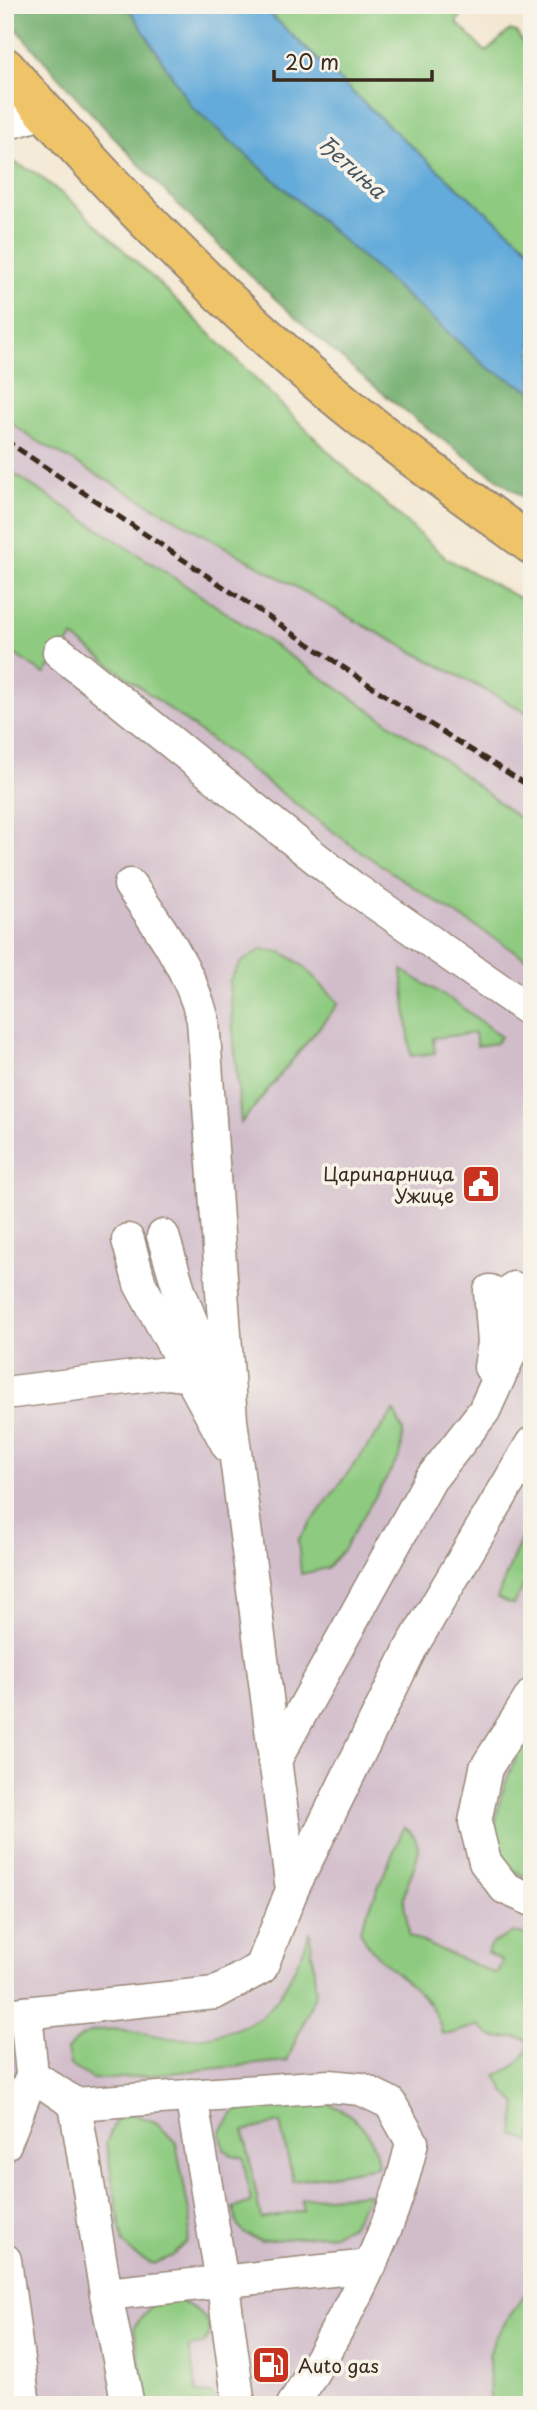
<svg xmlns="http://www.w3.org/2000/svg" width="537" height="2410" viewBox="0 0 537 2410" font-family="'Playpen Sans',sans-serif">
<rect width="100%" height="100%" fill="#f7f3e8"/>
<filter id="ink" filterUnits="userSpaceOnUse"><feTurbulence type="fractalNoise" baseFrequency=".0143" numOctaves="2"/><feDisplacementMap in="SourceGraphic" scale="14" xChannelSelector="R" yChannelSelector="G"/><feConvolveMatrix kernelMatrix="1 2 1 2 8 2 1 2 1" color-interpolation-filters="sRGB"/></filter>
<filter id="wash" filterUnits="userSpaceOnUse"><feTurbulence type="fractalNoise" baseFrequency=".00686" numOctaves="4" result="noise"/><feDisplacementMap in="SourceGraphic" scale="28" xChannelSelector="R" yChannelSelector="G"/><feGaussianBlur stdDeviation="1.57" result="paint"/><feColorMatrix in="noise" values="0 0 0 0 0 0 0 0 0 0 0 0 0 0 0 0 0 1.4 0 .05"/><feComposite in="paint" operator="in"/></filter>
<g filter="url(#wash)">
<rect width="100%" height="100%" fill="#f3e7d1"/>
<g fill="#d1bdca">
<path d="M5 419 32 438 365 626 532 715V828L444 760 185 585 5 468Z"/>
<path d="M5 602 72 637 532 932V2405H5Z"/>
</g>
<g fill="#8ecb80" stroke="#647a4f" stroke-width="2">
<path d="M261 5H471L456 22 486 52 510 30 517 32 532 62V250C438 173 348 90 261 5Z"/>
<path d="M5 158 36 173 76 205 169 293 337 460 446 558 532 605V715L365 626 32 438 5 419Z"/>
<path d="M5 468 185 585 444 760 532 828V962L421 892 351 845 73 637 44 674 5 648Z"/>
<path d="M262 949 284 953 302 965 339 1003 241 1123 229 982 241 962Z"/>
<path d="M402 970 458 1004 501 1037 496 1043 477 1046 475 1033 433 1038 435 1053 411 1056Z"/>
<path d="M394 1411 403 1431 401 1454 343 1550 327 1568 301 1574 298 1540Z"/>
<path d="M529 1519 532 1521V1577L528 1578 513 1605 497 1598Z"/>
<path d="M527 1735 532 1737V1880C466 1855 506 1779 527 1735Z"/>
<path d="M404 1827C434 1847 407 1872 404 1897 403 1906 409 1924 409 1936L496 1974 503 1961 487 1953 493 1943 514 1932 532 1936V2143L513 2134 517 2104 504 2091 496 2075C511 2070 523 2062 529 2046L526 2039C506 2032 496 2047 479 2025L450 2034 442 2033C435 1987 376 1971 360 1930Z"/>
<path d="M310 1931 316 1992 287 2061 112 2079H92L70 2065 67 2050C72 2046 77 2039 83 2036 111 2019 154 2039 183 2039 204 2039 242 2030 260 2017 279 2004 304 1954 310 1931Z"/>
<path d="M320 2100C353 2112 375 2130 378 2167L293 2181 280 2123 244 2131 261 2219 303 2211 301 2199 369 2194 351 2226 334 2234 261 2241 245 2234 237 2225 234 2208 251 2202 243 2157 232 2155 224 2149 220 2132 233 2114 246 2105Z"/>
<path d="M132 2114 156 2122 176 2143 191 2222 187 2242 173 2256 153 2264 136 2256 123 2243 106 2143 116 2120Z"/>
<path d="M532 2284V2405H490L489 2356 495 2337Z"/>
<path d="M175 2299C194 2307 221 2321 203 2345L189 2347 197 2393 211 2394 218 2405H147L134 2327 152 2305Z"/>
</g>
<path fill="#72af6e" stroke="#566c46" stroke-width="2" d="M5 5H127L192 107 488 368 532 391V504C485 469 436 437 391 400 250 285 124 154 5 16Z"/>
<path fill="#63abda" stroke="#4f6a7c" stroke-width="2" d="M127 5H261C348 90 438 173 532 250V391L488 368 192 107Z"/>
</g>
<g filter="url(#ink)">
<g fill="none" stroke-linecap="round" stroke-linejoin="round">
<defs>
<g id="service">
<path d="M5 119 16 121 45 112"/>
<path d="M59 652 352 887 532 1012"/>
<path d="M163 1236 180 1293 221 1396"/>
<path d="M128 1240 140 1284 228 1446"/>
<path d="M490 1291 494 1343 490 1367"/>
<path d="M5 1393 167 1373 190 1376"/>
<path d="M532 1695 486 1768 475 1822 485 1862 505 1888 532 1900"/>
<path d="M274 1762 430 1480 484 1411 512 1349 516 1316 514 1288"/>
<path d="M292 1890 411 1648 532 1443"/>
<path d="M5 2015 215 1993 261 1968 292 1890 231 1420 203 1020C190 969 160 927 130 885"/>
<path d="M32 2075 75 2104 329 2086 361 2089 390 2103 412 2142C392 2236 343 2324 293 2405"/>
<path d="M191 2095 225 2300 239 2405"/>
<path d="M75 2104 106 2294 128 2405"/>
<path d="M5 2144 32 2075 26 2013"/>
<path d="M5 2260 24 2405"/>
<path d="M106 2294 370 2266"/>
</g>
<path id="primary" d="M5 67C90 164 180 259 276 345 356 418 444 481 532 545"/>
</defs>
<use href="#service" stroke="#978878" stroke-width="35"/>
<use href="#primary" stroke="#978878" stroke-width="42"/>
<use href="#service" stroke="#fff" stroke-width="32"/>
<use href="#primary" stroke="#efc469" stroke-width="38"/>
<path stroke="#3b2a1e" stroke-width="5" stroke-dasharray="10 5" stroke-linecap="butt" d="M5 440 398 704 532 788"/>
</g>
</g>
<defs>
<symbol id="civic-square" viewBox="-11 -11 22 22"><rect x="-9" y="-9" width="18" height="18" rx="4" fill="#c8321e" stroke="#f7f3e8"/><path d="M-.6-6.5H3V-4.5H.6V-3L4-1V1h2V6H-6V1h2V-1L-.6-3ZM-1.2 2.5V6h2.4V2.5Z" fill="#fff"/></symbol>
<symbol id="fuel-square" viewBox="-11 -11 22 22"><rect x="-9" y="-9" width="18" height="18" rx="4" fill="#c8321e" stroke="#f7f3e8"/><path d="M-5.5-6h7V0h2V4h1.3V-2.5L3-4.5l.8-.8L6-3V5H2.5V1h-1V6h-7ZM-4.2-4.7v3.2H.2V-4.7Z" fill="#fff"/></symbol>
</defs>
<g fill-rule="evenodd">
<use href="#civic-square" x="459" y="1162" width="44" height="44"/>
<use href="#fuel-square" x="249" y="2343" width="44" height="44"/>
</g>
<g text-anchor="middle" dominant-baseline="central" stroke-width="7" stroke-linejoin="round" paint-order="stroke">
<g font-size="19" fill="#3b2a1e" stroke="#f7f3e8" text-anchor="end">
<text x="454" y="1173">Царинарница<tspan x="454" dy="22">Ужице</tspan></text>
<text x="298" y="2365" text-anchor="start">Auto gas</text>
</g>
<g font-size="21" font-style="italic" fill="#495760" stroke="#f7f3e8">
<text transform="translate(353 166) rotate(42)">Ђетиња</text>
</g>
</g>
<rect width="537" height="2410" fill="none" stroke="#f7f3e8" stroke-width="28"/>
<path d="M274 70v10h158v-10" fill="none" stroke="#3b2a1e" stroke-width="3.5"/>
<text x="285" y="70" font-size="21" fill="#3b2a1e" stroke="#f7f3e8" stroke-width="5" paint-order="stroke">20 m</text>
</svg>
